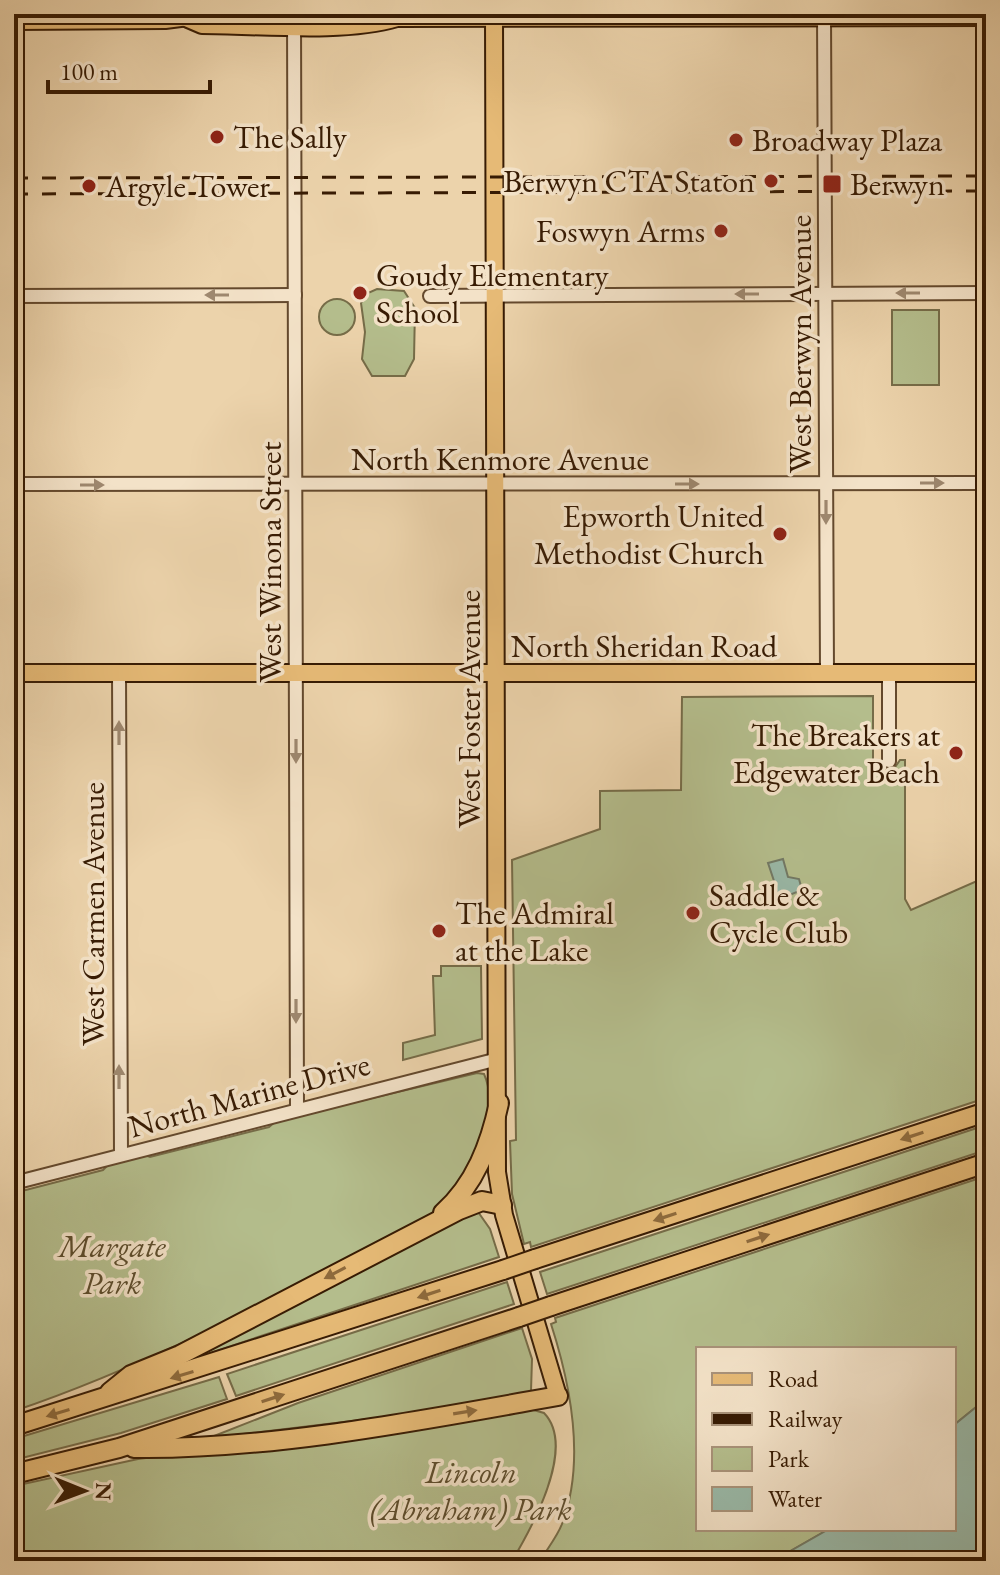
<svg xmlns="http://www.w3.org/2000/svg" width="1000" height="1575" viewBox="0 0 1000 1575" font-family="'EB Garamond',serif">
<rect width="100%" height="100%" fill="#ecd3ab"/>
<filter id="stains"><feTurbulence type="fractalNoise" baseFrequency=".0025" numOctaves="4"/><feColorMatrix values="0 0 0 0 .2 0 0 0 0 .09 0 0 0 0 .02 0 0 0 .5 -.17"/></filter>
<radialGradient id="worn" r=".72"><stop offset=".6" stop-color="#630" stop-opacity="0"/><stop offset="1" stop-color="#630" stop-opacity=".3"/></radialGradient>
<g fill="#b4bd8c" stroke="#766c48" stroke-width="2">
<path d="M377 289 404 291 415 308 414 359 405 376H372L362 359 365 332 361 303 368 293Z"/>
<circle cx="337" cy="317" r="18"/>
<rect x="892" y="310" width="47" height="75"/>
<path d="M873 696V770H893L900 760H905V899L911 910 986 877V1098L531 1247 530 1242 524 1244 512 1194 510 1141 516 1140 512 860 600 829V791L681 790 682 697Z"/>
<path d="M441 966H481L482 1039 403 1060V1043L435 1035 433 976H441Z"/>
<path d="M477 1073 484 1074C504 1117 461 1192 427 1219 291 1289 159 1362 14 1411V1193L103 1170 108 1165 145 1155 150 1157 269 1127 276 1121Z"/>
<path d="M986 1125V1150L547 1294 540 1272Z"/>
<path d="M986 1176V1399L954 1425V1349H698V1529H829L773 1561H540C547 1549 557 1537 562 1524 586 1461 571 1386 551 1324L556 1322 555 1318Z"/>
<path d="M476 1209 490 1229 499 1257 183 1362Z"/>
<path d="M507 1282 514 1304 236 1396 227 1374Z"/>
<path d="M522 1328 532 1359 531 1391 528 1394 402 1415 209 1438 298 1403Z"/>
<path d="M219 1377 227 1399 121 1433 14 1460V1439Z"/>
<path d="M530 1409 544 1413C577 1447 531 1529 512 1561H14V1486L138 1459Z"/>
</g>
<g fill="#99b8a7" stroke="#727965" stroke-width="2">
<path d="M783 859 788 877 799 879 802 890 772 902 765 890 774 881 768 863Z"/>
<path d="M986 1399V1561H773L829 1529H954V1425Z"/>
</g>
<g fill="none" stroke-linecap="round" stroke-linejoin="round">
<defs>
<g id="minor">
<path d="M294 14 297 1109"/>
<path d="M824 14 827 673"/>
<path d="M14 296 295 295"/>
<path d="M430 296 986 293"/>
<path d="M14 484 986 483"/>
<path d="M119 673 121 1155"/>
<path d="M889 761V673"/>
<path d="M14 1183 498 1059"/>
</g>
<g id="major">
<path d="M380 14 398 18 986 17"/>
<path d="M494 14 497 1172 504 1215 558 1396"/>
<path d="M188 19 202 25C260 25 343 34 397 18"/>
<path d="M14 21 165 20 196 16"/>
<path d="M14 673H986"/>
</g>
<g id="highway">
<path d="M443 1213C475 1184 490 1145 499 1103"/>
<path d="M535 1259 986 1112"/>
<path d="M551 1306 986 1163"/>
<path d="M110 1392 131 1375 180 1355 459 1210 482 1201 502 1205"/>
<path d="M14 1426 503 1270"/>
<path d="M134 1448C271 1450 423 1420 558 1396"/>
<path d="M14 1474 119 1448 519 1317"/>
</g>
</defs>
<use href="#minor" stroke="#64492d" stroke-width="16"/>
<use href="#major" stroke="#371b03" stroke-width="20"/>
<use href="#highway" stroke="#371b03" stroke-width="22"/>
<use href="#minor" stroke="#f3e2c8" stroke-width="12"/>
<use href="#major" stroke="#e6ba76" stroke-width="16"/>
<use href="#highway" stroke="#e6ba76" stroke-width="18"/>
<g stroke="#371b03" stroke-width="3" stroke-dasharray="14 14" stroke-linecap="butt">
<path d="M14 178 986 176"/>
<path d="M14 194 986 191"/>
</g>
<defs>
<g id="highway-bridge">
<path d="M503 1270 535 1259"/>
<path d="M519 1317 551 1306"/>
</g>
</defs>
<use href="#highway-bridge" stroke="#371b03" stroke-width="22" stroke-linecap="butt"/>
<use href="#highway-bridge" stroke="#e6ba76" stroke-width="18"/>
</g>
<defs><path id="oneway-solid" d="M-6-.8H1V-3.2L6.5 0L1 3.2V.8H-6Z" transform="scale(2)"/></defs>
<g fill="#9e886f">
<use href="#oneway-solid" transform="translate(908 293) rotate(180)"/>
<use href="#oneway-solid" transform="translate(747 294) rotate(180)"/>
<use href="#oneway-solid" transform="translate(217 295) rotate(180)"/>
<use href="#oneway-solid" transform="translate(932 483)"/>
<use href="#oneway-solid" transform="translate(687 484)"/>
<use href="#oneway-solid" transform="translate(92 485)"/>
<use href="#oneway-solid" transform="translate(826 512) rotate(90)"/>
<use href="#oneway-solid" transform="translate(119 733) rotate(-90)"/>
<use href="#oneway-solid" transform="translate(296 751) rotate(90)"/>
<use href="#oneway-solid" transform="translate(296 1011) rotate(90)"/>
<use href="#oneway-solid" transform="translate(119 1077) rotate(-90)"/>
</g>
<g fill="#8e6a3c">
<use href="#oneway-solid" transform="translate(912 1136) rotate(162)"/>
<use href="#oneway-solid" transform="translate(665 1217) rotate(162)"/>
<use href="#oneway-solid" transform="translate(758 1238) rotate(-18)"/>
<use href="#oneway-solid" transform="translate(335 1273) rotate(152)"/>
<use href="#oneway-solid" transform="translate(429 1294) rotate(162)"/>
<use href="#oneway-solid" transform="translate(182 1375) rotate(163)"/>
<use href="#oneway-solid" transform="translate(273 1398) rotate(-18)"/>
<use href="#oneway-solid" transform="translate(465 1412) rotate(-9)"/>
<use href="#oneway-solid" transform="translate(58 1413) rotate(163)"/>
</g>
<g fill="#8f2418" stroke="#f3e2c8" stroke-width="3">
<circle cx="217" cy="137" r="8"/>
<circle cx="736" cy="140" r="8"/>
<circle cx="771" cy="181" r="8"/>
<rect x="822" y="174" width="20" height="20" rx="4"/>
<circle cx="89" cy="186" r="8"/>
<circle cx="721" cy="231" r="8"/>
<circle cx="360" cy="293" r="8"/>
<circle cx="780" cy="534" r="8"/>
<circle cx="956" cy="753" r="8"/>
<circle cx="693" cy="913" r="8"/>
<circle cx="439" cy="931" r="8"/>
</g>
<g text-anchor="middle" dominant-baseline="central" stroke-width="7" stroke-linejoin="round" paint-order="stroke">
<g font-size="32" fill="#371b03" stroke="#f3e2c8" text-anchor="start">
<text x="233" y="137">The Sally</text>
<text x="752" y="140">Broadway Plaza</text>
<text x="755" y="181" text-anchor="end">Berwyn CTA Staton</text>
<text x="850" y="184">Berwyn</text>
<text x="105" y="186">Argyle Tower</text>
<text x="705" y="231" text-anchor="end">Foswyn Arms</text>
<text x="376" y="275">Goudy Elementary<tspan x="376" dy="37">School</tspan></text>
<text x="764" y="516" text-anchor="end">Epworth United<tspan x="764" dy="37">Methodist Church</tspan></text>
<text x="940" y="735" text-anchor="end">The Breakers at<tspan x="940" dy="37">Edgewater Beach</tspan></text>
<text x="709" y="895">Saddle &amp;<tspan x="709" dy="37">Cycle Club</tspan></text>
<text x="455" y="913">The Admiral<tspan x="455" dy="37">at the Lake</tspan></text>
</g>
<g font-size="32" fill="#371b03" stroke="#f3e2c8">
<text transform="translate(800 344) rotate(-90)">West Berwyn Avenue</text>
<text x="500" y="459">North Kenmore Avenue</text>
<text transform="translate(270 562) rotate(-90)">West Winona Street</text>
<text x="644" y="646">North Sheridan Road</text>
<text transform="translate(469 709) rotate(-90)">West Foster Avenue</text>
<text transform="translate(93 914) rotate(-90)">West Carmen Avenue</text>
<text transform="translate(249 1095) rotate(-15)">North Marine Drive</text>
</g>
<g font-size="32" font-style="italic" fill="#5c4c2c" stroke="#f3e2c8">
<text x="112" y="1246">Margate<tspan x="112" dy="37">Park</tspan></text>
<text x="471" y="1472">Lincoln<tspan x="471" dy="37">(Abraham) Park</tspan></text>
</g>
</g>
<rect width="1000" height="1575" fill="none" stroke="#ecd3ab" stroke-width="48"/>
<rect x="16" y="16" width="968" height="1543" fill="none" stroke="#371b03" stroke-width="4"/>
<rect x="24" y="24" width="952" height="1527" fill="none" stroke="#371b03" stroke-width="2"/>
<rect x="696" y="1347" width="260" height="184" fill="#f3e2c8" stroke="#a89279" stroke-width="2"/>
<rect x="712" y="1373" width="40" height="12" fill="#e6ba76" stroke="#a89279" stroke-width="2"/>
<text x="768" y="1387" font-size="24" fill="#371b03">Road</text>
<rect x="712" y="1413" width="40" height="12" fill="#371b03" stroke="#a89279" stroke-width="2"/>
<text x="768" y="1427" font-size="24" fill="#371b03">Railway</text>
<rect x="712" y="1447" width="40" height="24" fill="#b4bd8c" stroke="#a89279" stroke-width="2"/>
<text x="768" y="1467" font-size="24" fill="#371b03">Park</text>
<rect x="712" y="1487" width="40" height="24" fill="#99b8a7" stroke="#a89279" stroke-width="2"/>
<text x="768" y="1507" font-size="24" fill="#371b03">Water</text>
<g transform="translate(84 1491) rotate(91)" stroke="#f3e2c8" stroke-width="6" paint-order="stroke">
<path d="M0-6L14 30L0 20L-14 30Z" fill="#371b03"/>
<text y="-12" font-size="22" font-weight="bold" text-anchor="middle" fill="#371b03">N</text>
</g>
<path d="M48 80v12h162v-12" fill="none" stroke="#371b03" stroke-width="4"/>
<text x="60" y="80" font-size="24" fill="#371b03" stroke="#f3e2c8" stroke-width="6" paint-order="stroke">100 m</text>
<rect width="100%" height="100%" filter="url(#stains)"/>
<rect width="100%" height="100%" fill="url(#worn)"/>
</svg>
